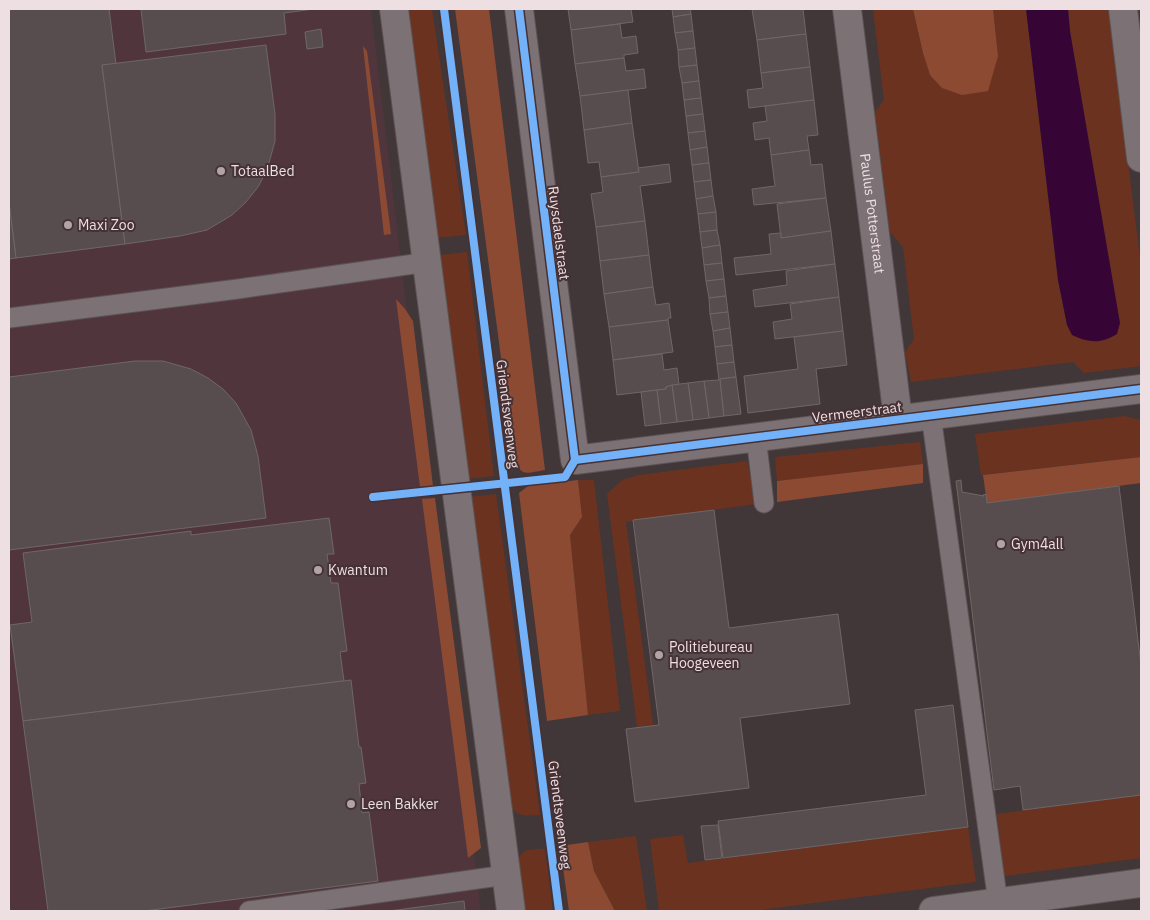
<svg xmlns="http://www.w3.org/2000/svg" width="1150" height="920" viewBox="0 0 1150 920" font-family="'IBM Plex Sans',sans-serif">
<rect width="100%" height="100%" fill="#413638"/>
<path fill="#50363c" d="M9 9H371L431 514 481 911H9Z"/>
<g fill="#6b331f">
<path d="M405 9H432L466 235 437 238Z"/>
<path d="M873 9H913L923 53 930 75 998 56 993 9H1026L1058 280 1067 325 1070 31 1068 9H1109L1141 266V366L1084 373 1073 362 911 382 905 352 914 339 903 247 890 232 875 112 884 100Z"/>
<path d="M467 252 494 476 467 479 439 255Z"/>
<path d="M1124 416 1141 420V457L981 475 975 434Z"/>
<path d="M920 442 923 464 777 481 775 457Z"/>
<path d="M747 461 756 504 626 522 653 725 637 727 607 494 622 480 639 475Z"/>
<path d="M578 480H594L620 711 588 715 570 535 582 517Z"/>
<path d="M496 494 540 815C524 816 516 817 508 802L470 497Z"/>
<path d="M1141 795V858L1004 876 997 814Z"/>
<path d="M968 827 976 882 753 911H659L650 839 683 835 688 863Z"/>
<path d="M636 836 647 911H615L594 871 588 842Z"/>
<path d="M545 849 553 911H522C520 897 510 859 525 851 530 849 539 849 545 849Z"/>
</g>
<g fill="#8d4a33">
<path d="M455 9H489L545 470C525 473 521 478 514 456Z"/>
<path d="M913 9H993L998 56 988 91 962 95 942 88 930 75 923 53Z"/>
<path d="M363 46 367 51 391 234 384 235Z"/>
<path d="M396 299 405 309 413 321 433 486 420 487Z"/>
<path d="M1141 457V483L987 503 983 475Z"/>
<path d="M923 464V483L777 502V481Z"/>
<path d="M578 480 582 517 570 535 588 715 547 721 519 493 528 486Z"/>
<path d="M435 498 481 848 468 858 422 499Z"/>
<path d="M588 842 594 871 615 911H569L560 846Z"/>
</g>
<path fill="#360535" d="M1026 9H1068L1070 31 1120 323 1117 334C1101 344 1089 343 1072 335L1067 325 1058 280Z"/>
<g fill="#574d4e" stroke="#706667">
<path d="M9 9H109L116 64 102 65 125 244 16 258 9 203Z"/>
<path d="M141 9H314L284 13 286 34 146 52Z"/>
<path d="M568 9H631L633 22 571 30Z"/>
<path d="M672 9H690L691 14 673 17Z"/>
<path d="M752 9H803L806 34 757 40Z"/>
<path d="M691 14 693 31 675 33 673 17Z"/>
<path d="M620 24 622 38 636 36 638 53 624 55V58L575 64 571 30Z"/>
<path d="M321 29 323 47 307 49 305 32Z"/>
<path d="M693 31 695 48 678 50 675 33Z"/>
<path d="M806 34 810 67 761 73 757 40Z"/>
<path d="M266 45 275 114V141L267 170 258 187 246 202 232 215 207 230 180 236 125 244 102 65Z"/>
<path d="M695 48 697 65 679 67 678 50Z"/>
<path d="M624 58 626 71 644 69 646 88 580 96 575 64Z"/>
<path d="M697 65 699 81 682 83 679 67Z"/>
<path d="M810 67 814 100 749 108 747 90 763 88 761 73Z"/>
<path d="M699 81 701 98 684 100 682 83Z"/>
<path d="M628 90 632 123 584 130 580 96Z"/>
<path d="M701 98 703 114 686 116 684 100Z"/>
<path d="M814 100 818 135 807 136 809 150 771 155 769 138 755 140 753 123 767 121 765 106Z"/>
<path d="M703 114 705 131 688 133 686 116Z"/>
<path d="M632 123 639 172 601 177 599 162 588 163 584 130Z"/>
<path d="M705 131 707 147 690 150 688 133Z"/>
<path d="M707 147 709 163 692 165 690 150Z"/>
<path d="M809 150 811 165 822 164 826 198 754 205 752 189 775 186 771 155Z"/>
<path d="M709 163 711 180 694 182 692 165Z"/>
<path d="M669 164 671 182 640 186 645 221 596 227 591 194 603 192 601 177 639 172 638 168Z"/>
<path d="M711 180 713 196 696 199 694 182Z"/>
<path d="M713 196 716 212 698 214 696 199Z"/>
<path d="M826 198 831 231 781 238 777 204Z"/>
<path d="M9 203 16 258 9 259Z"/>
<path d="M716 212 717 230 700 232 698 214Z"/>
<path d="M645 221 649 255 600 261 596 227Z"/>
<path d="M717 230 720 245 702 248 700 232Z"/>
<path d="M831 231 835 264 736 275 734 258 771 254 769 234 781 233V238Z"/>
<path d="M720 245 722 263 704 265 702 248Z"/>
<path d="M649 255 653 287 604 294 600 261Z"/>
<path d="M722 263 724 279 706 281 704 265Z"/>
<path d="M835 264 839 297 755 307 753 290 787 285 786 271Z"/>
<path d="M724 279 726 296 709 298 706 281Z"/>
<path d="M653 287 656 305 669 303 671 318H668V320L609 327 604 294Z"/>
<path d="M726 296 728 312 710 314 709 298Z"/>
<path d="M839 297 843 331 775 339 773 322 792 319 790 304Z"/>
<path d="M728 312 730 328 713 331 710 314Z"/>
<path d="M668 320 673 352 613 360 609 327Z"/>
<path d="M730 328 732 345 715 347 713 331Z"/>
<path d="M843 331 847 365 816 369 820 404 748 413 744 376 798 369 794 337Z"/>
<path d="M732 345 734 362 717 364 715 347Z"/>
<path d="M662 354 664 370 677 368 679 385 666 387V389L617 395 613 360Z"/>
<path d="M135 361H163L191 369 208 378 223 389 236 403 251 430 258 456 266 518 9 550V377Z"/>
<path d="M734 362 736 377 720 379 724 416 709 418 704 381 719 380 717 364Z"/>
<path d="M736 377 741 414 724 416 720 379Z"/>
<path d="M704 381 709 418 693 420 688 383Z"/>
<path d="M688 383 693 420 677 422 672 385Z"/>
<path d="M672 385 677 422 661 424 657 390 666 389V387Z"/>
<path d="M657 390 661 424 645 426 641 392Z"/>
<path d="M961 480 962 492 984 496 983 495 986 494 987 503 1119 486 1141 665V795L1023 810 1020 786 994 790 956 481Z"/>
<path d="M714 510 729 628 838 614 850 704 740 718 749 788 635 802 626 729 659 725 633 520Z"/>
<path d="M329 518 334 554H327L331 583H338L347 651 340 652 344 681 23 721 10 625 32 622 23 553 191 531V535Z"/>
<path d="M351 680 359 747H361L366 783 359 784 362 813 369 812 378 881 144 911H48L23 721Z"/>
<path d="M953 705 968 827 723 858 718 821 926 795 915 710Z"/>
<path d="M718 825 722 858 705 860 701 826Z"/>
<path d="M464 901 465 911H386L397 910Z"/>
</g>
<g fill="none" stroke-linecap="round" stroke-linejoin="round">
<defs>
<g id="service">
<path d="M9 318 238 289 428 262"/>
<path d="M931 415 998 903"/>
<path d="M756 437 764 503"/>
<path d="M249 911 506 875"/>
</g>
<g id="minor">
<path d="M519 9 575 460 1141 389"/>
<path id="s1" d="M847 9 898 419"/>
<path d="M1123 9 1141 158"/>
<path d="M933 911 1141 883"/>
</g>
<path id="tertiary" d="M394 9 511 911"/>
</defs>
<use href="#service" stroke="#5c5254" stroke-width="21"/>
<use href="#minor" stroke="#5c5254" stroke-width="30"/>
<use href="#tertiary" stroke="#5c5254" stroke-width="30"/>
<use href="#service" stroke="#7c7175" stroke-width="19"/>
<use href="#minor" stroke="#7c7175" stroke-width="28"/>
<use href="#tertiary" stroke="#7c7175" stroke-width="28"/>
<defs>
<g id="cycleway">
<path d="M444 9 559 911"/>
<path d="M519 9 575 460"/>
<path d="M575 460 1141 389"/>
<path d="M373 497 565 477 575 460"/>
</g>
</defs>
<use href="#cycleway" stroke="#463135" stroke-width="11"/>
<use href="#cycleway" stroke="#73b2f8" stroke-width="8"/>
</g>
<g fill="#b1a4a6" stroke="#463135" stroke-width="2">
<circle cx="221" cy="171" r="5"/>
<circle cx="68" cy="225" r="5"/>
<circle cx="1001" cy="544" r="5"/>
<circle cx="318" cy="570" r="5"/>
<circle cx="659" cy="655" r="5"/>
<circle cx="351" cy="804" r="5"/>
</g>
<g text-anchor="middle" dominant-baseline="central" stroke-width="4" stroke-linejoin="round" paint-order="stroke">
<g font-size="14" fill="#eddfe2" stroke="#463135" text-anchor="start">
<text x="231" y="171">TotaalBed</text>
<text x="78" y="225">Maxi Zoo</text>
<text x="1011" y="544">Gym4all</text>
<text x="328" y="570">Kwantum</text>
<text x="669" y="647">Politiebureau<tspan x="669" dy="16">Hoogeveen</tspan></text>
<text x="361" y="804">Leen Bakker</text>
</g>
<g font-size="14" fill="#eddfe2" stroke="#463135">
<text stroke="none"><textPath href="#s1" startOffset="206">Paulus Potterstraat</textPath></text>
<text transform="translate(559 233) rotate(83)">Ruysdaelstraat</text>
<text transform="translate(857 412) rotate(-7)">Vermeerstraat</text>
<text transform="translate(508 414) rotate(83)">Griendtsveenweg</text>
<text transform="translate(560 815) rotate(83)">Griendtsveenweg</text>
</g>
</g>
<rect width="1150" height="920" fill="none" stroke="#eddfe2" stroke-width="20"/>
</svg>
